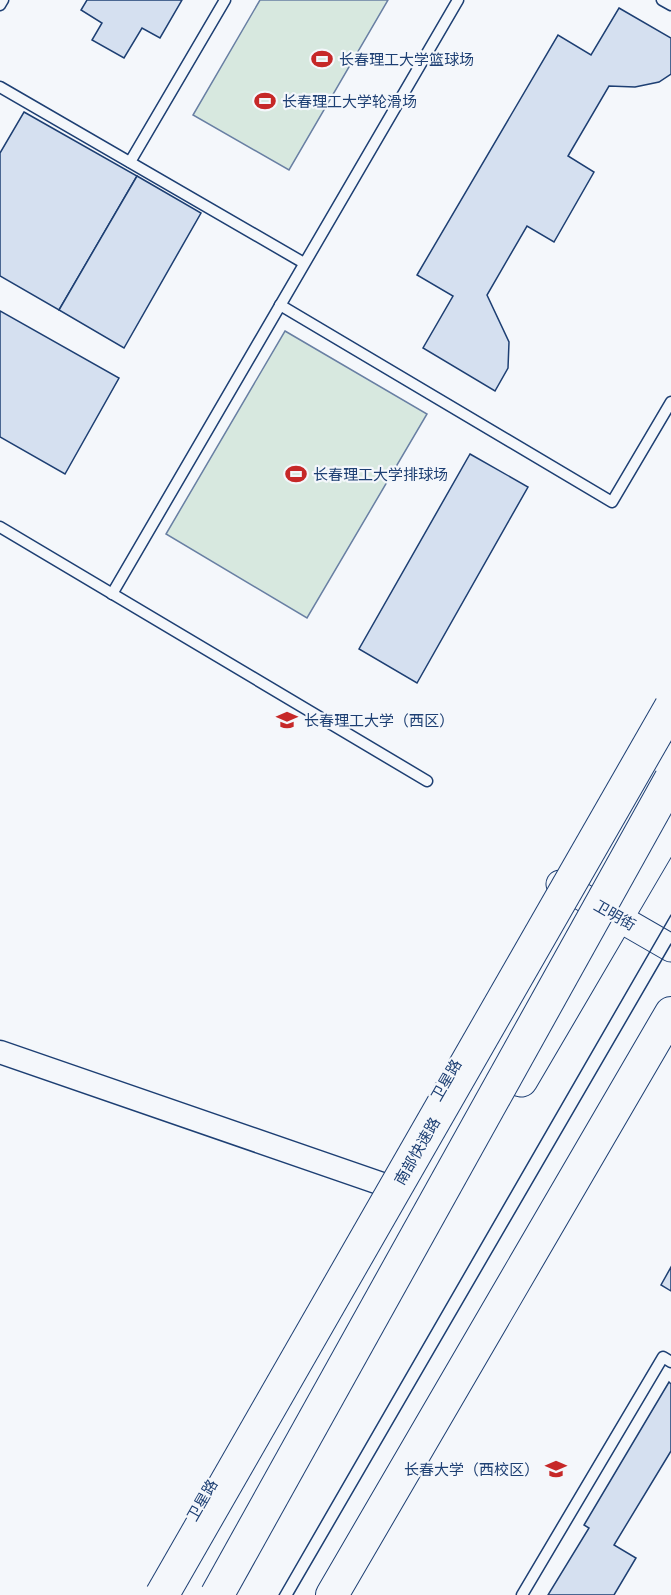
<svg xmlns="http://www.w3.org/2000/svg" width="671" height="1595" viewBox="0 0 671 1595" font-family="'Asap Condensed','Noto Sans SC',sans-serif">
<rect width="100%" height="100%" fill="#f4f7fb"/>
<g fill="#d7e8df" stroke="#687fa3" stroke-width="1.5">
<path d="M260 0H388L289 170 193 115Z"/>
<path d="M285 331 427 414 307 618 166 534Z"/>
</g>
<g fill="#d5e0f0" stroke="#1d3f73" stroke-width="1.5">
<path d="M87 0H182L160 38 142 28 124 58 92 40 102 23 81 10Z"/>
<path d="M619 8 671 38V74L659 82 635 87 609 86 568 156 594 172 554 242 527 226 487 295 509 342 508 368 495 391 423 348 453 296 417 275 558 35 591 55Z"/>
<path d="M24 112 137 176 59 310 0 276V153Z"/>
<path d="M137 176 201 213 124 348 59 310Z"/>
<path d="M0 311 119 378 65 474 0 437Z"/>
<path d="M470 454 528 487 417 683 359 649Z"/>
<path d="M671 1267V1291L661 1285Z"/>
<path d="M669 1382 671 1384V1451L614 1545 636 1558 614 1595H548L589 1528 584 1525Z"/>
</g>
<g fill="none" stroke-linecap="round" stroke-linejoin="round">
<defs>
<g id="service">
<path d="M662 0 671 5"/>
<path d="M0 5 3 0"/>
<path d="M0 87 304 263"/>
<path d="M130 162 225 0"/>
<path d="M280 305 612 502 671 402"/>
<path d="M0 527 427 781"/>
<path d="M112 594 458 0"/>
<path d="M522 1595 663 1357 671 1362"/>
</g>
<path id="minor" d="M0 1052 385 1185"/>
<path id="tertiary" d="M560 884 671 948"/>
<path id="secondary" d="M332 1595 671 1013"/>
<path id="primary" d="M521 1080 671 824"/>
</defs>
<use href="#service" stroke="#1d3f73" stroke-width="13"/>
<use href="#minor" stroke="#1d3f73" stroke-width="25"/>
<use href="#tertiary" stroke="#1d3f73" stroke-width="29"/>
<use href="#secondary" stroke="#1d3f73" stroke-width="34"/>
<use href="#primary" stroke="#1d3f73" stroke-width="35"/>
<use href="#service" stroke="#f4f7fb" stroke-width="10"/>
<use href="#minor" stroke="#f4f7fb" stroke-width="22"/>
<use href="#tertiary" stroke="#f4f7fb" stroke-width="27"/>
<use href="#secondary" stroke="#f4f7fb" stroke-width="32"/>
<use href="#primary" stroke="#f4f7fb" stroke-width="33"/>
<g stroke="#1d3f73" stroke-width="1.5">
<path d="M279 1595 671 915"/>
<path d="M293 1595 671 944"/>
</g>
<defs>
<g id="trunk-bridge">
<path d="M162 1595 671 707"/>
<path d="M217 1595 671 779"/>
</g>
</defs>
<use href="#trunk-bridge" stroke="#1d3f73" stroke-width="35" stroke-linecap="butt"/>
<use href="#trunk-bridge" stroke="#f4f7fb" stroke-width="33"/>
</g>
<defs>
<symbol id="stadium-bare" viewBox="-9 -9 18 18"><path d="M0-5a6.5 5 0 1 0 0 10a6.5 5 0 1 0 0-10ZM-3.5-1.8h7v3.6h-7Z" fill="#c62828" stroke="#f4f7fb" stroke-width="2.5" paint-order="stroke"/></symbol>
<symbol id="university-bare" viewBox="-9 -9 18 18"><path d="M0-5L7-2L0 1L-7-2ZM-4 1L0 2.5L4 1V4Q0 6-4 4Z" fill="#c62828" stroke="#f4f7fb" stroke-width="2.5" paint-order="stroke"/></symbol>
</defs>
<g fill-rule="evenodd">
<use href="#stadium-bare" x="307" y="44" width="30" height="30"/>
<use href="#stadium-bare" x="250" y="86" width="30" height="30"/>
<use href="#stadium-bare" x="281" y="459" width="30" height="30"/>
<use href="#university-bare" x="272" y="705" width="30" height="30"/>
<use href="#university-bare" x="541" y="1454" width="30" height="30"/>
</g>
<g text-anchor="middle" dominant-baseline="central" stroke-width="4.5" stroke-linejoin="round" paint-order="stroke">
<g font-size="15" fill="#1d3f73" stroke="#f4f7fb" text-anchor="start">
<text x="339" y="59">长春理工大学篮球场</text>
<text x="282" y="101">长春理工大学轮滑场</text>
<text x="313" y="474">长春理工大学排球场</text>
<text x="304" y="720">长春理工大学（西区）</text>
<text x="539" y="1469" text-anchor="end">长春大学（西校区）</text>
</g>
<g font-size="15" fill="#1d3f73" stroke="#f4f7fb">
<text transform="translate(615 915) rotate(30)">卫明街</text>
<text transform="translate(446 1080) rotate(-60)">卫星路</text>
<text transform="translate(417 1151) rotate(-60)">南部快速路</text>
<text transform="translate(202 1500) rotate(-60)">卫星路</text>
</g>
</g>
</svg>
